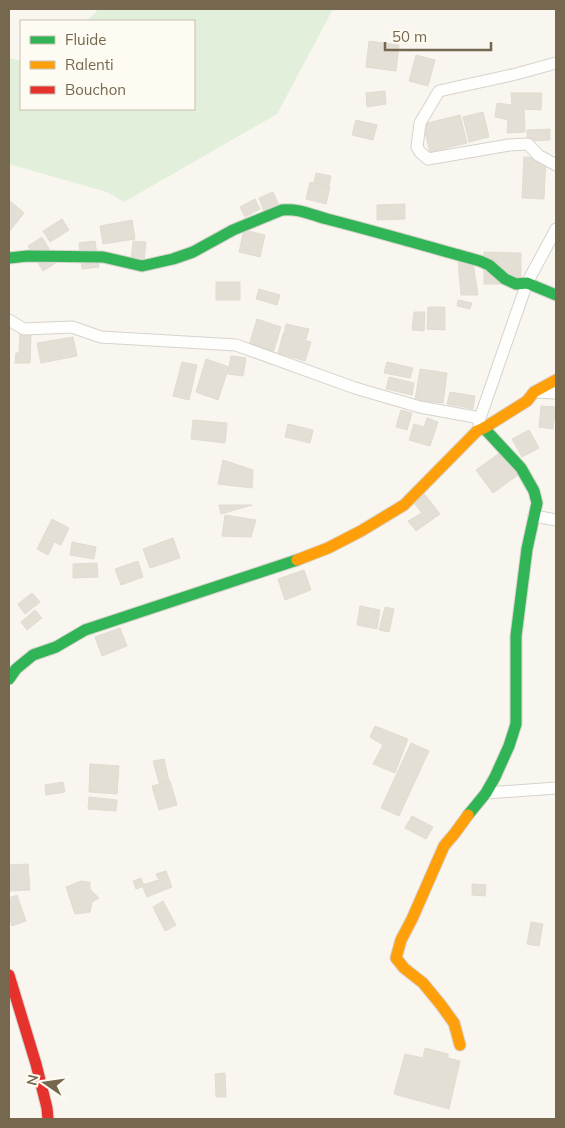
<svg xmlns="http://www.w3.org/2000/svg" width="565" height="1128" viewBox="0 0 565 1128" font-family="Mulish,sans-serif">
<rect width="100%" height="100%" fill="#f8f6ef"/>
<path fill="#e1efdb" d="M98 9H333L277 114 124 202 107 192 9 164V58L21 61V109H194V21H86L95 13Z"/>
<g fill="#e4dfd5" stroke="#e1dcd1">
<path d="M369 41 399 45 396 71 366 67Z"/>
<path d="M416 55 435 60 428 86 409 81Z"/>
<path d="M385 91 386 104 367 107 366 93Z"/>
<path d="M511 93H542L541 110 524 109 525 132 507 133 508 120 495 117 497 103 512 105Z"/>
<path d="M483 112 489 137 469 142 463 117Z"/>
<path d="M460 115 467 143 430 152 423 124Z"/>
<path d="M356 120 377 125 373 140 352 135Z"/>
<path d="M550 129V140L527 141V130Z"/>
<path d="M524 157 546 158 544 199 522 198Z"/>
<path d="M316 173 331 176 329 186 314 183Z"/>
<path d="M310 182 330 187 326 204 306 199Z"/>
<path d="M273 192 280 208 265 214 259 198Z"/>
<path d="M255 199 260 209 245 217 240 207Z"/>
<path d="M9 200 24 213 9 232Z"/>
<path d="M405 204V219L377 220V205Z"/>
<path d="M62 219 69 230 50 242 43 231Z"/>
<path d="M132 220 135 239 103 244 100 226Z"/>
<path d="M244 230 265 235 260 257 239 252Z"/>
<path d="M42 237 57 262 43 271 28 246Z"/>
<path d="M95 241 99 267 82 269 79 243Z"/>
<path d="M133 241 146 242 144 262 131 261Z"/>
<path d="M457 249 473 263 478 295H461Z"/>
<path d="M484 252 521 253V284H484Z"/>
<rect x="216" y="282" width="24" height="18"/>
<path d="M259 289 280 295 277 305 256 299Z"/>
<path d="M458 300 472 303 470 309 457 306Z"/>
<path d="M428 307H445V330L427 329Z"/>
<path d="M414 312H425L424 331 412 330Z"/>
<path d="M257 319 281 327 273 353 249 345Z"/>
<path d="M286 324 309 329 306 339 284 334Z"/>
<path d="M20 334 31 335 30 363H15L16 353H19Z"/>
<path d="M283 334 311 342 305 361 278 353Z"/>
<path d="M73 337 77 356 41 363 37 343Z"/>
<path d="M231 356 246 358 243 376 228 374Z"/>
<path d="M206 359 229 367 218 400 196 392Z"/>
<path d="M182 362 197 365 189 400 173 396Z"/>
<path d="M387 362 413 368 410 378 384 373Z"/>
<path d="M420 369 447 373 443 403 415 400Z"/>
<path d="M389 377 414 383 412 395 386 389Z"/>
<path d="M450 392 475 396 473 409 447 404Z"/>
<path d="M541 406 556 407V419H554L553 429 539 427Z"/>
<path d="M401 410 412 413 407 430 396 427Z"/>
<path d="M427 418 438 422 430 446 409 440 414 424 424 427Z"/>
<path d="M193 420 227 423 225 443 191 439Z"/>
<path d="M288 424 313 430 310 443 285 437Z"/>
<path d="M529 430 539 448 522 457 512 439Z"/>
<path d="M501 452 518 475 493 493 476 470Z"/>
<path d="M223 460 253 470 252 488 218 484Z"/>
<path d="M422 491 440 514 416 531 408 521 422 513 411 499Z"/>
<path d="M219 505H252L221 514Z"/>
<path d="M225 515 256 520 251 537 222 536Z"/>
<path d="M52 519 69 528 61 545 54 542 48 555 37 549Z"/>
<path d="M173 538 180 558 150 568 143 549Z"/>
<path d="M72 542 96 547 94 559 70 555Z"/>
<path d="M138 561 143 577 121 585 115 569Z"/>
<path d="M97 563 98 577 73 578V564Z"/>
<path d="M304 570 311 590 285 600 278 579Z"/>
<path d="M32 593 40 602 25 614 18 604Z"/>
<path d="M360 606 380 610 377 629 357 625Z"/>
<path d="M385 607 394 609 389 632 379 630Z"/>
<path d="M35 610 42 618 27 630 21 622Z"/>
<path d="M120 628 127 646 102 656 95 637Z"/>
<path d="M375 726 408 739 395 773 373 764 383 745 370 737Z"/>
<path d="M411 743 429 751 399 816 381 808Z"/>
<path d="M164 759 169 781 159 783 153 761Z"/>
<path d="M90 764 119 766 117 794 89 792Z"/>
<path d="M170 781 177 805 159 810 152 786Z"/>
<path d="M63 782 65 792 46 795 45 785Z"/>
<path d="M89 797 117 800 116 811 88 809Z"/>
<path d="M412 816 433 827 426 839 405 828Z"/>
<path d="M28 864 30 890 10 891 9 865Z"/>
<path d="M166 871 172 887 147 897 142 885 159 880 156 874Z"/>
<path d="M141 878 144 886 136 889 133 881Z"/>
<path d="M81 881 90 882V889L99 898 92 902 90 912 75 914 66 887Z"/>
<path d="M472 884 486 885 485 896 472 895Z"/>
<path d="M17 895 26 921 12 926 9 916V898Z"/>
<path d="M163 901 176 925 165 931 153 907Z"/>
<path d="M531 922 543 924 539 946 527 944Z"/>
<path d="M425 1048 448 1054V1058L460 1061 449 1109 394 1094 405 1054 423 1058Z"/>
<path d="M225 1073 226 1097H216L215 1074Z"/>
</g>
<g fill="none" stroke-linecap="round" stroke-linejoin="round">
<defs>
<g id="street">
<path d="M556 63 516 74 439 91 420 123 417 147 420 152 428 159 509 145 528 144 538 155 556 165"/>
<path d="M9 320 24 329 72 327 101 337 236 345 355 388 420 407 480 418"/>
<path d="M536 392 556 393"/>
<path d="M479 424 480 418 527 283 556 229"/>
<path d="M534 516 556 520"/>
<path d="M486 793 556 788"/>
</g>
<g id="fast">
<path d="M9 258 28 256 103 257 142 266 173 259 193 252 233 230 282 210C298 208 312 215 327 219 378 232 429 247 480 261L489 265 505 279 516 284 527 283 556 295"/>
<path d="M9 679 16 669 33 655 56 647 85 630 297 560"/>
<path d="M468 815 486 793 495 777 509 746 516 724V636L527 549 537 503 534 491 521 468 484 428"/>
</g>
<g id="slow">
<path d="M297 560 328 548 361 531 404 505 477 431 484 428 527 401 534 392 556 380"/>
<path d="M460 1045 454 1023 441 1005 423 983 404 968 396 958 401 940 412 919 444 846 455 833 468 815"/>
</g>
<path id="jam" d="M9 975 36 1064 47 1108 48 1119"/>
</defs>
<use href="#street" stroke="#d6d3cc" stroke-width="13"/>
<use href="#fast" stroke="#d7d3cc" stroke-width="13"/>
<use href="#slow" stroke="#d7d3cc" stroke-width="13"/>
<use href="#jam" stroke="#d7d3cc" stroke-width="13"/>
<use href="#street" stroke="#fefefd" stroke-width="11"/>
<use href="#fast" stroke="#30b455" stroke-width="11"/>
<use href="#slow" stroke="#ff9f0a" stroke-width="11"/>
<use href="#jam" stroke="#e5322d" stroke-width="11"/>
</g>
<rect width="565" height="1128" fill="none" stroke="#76674f" stroke-width="20"/>
<rect x="20" y="20" width="175" height="90" fill="#fefcf2" stroke="#c8c0b1"/>
<rect x="30" y="36" width="25" height="8" fill="#30b455" stroke="#c8c0b1"/>
<text x="65" y="45" font-size="15" fill="#76674f">Fluide</text>
<rect x="30" y="61" width="25" height="8" fill="#ff9f0a" stroke="#c8c0b1"/>
<text x="65" y="70" font-size="15" fill="#76674f">Ralenti</text>
<rect x="30" y="86" width="25" height="8" fill="#e5322d" stroke="#c8c0b1"/>
<text x="65" y="95" font-size="15" fill="#76674f">Bouchon</text>
<g transform="translate(45 1083) rotate(283)" stroke="#fefcf2" stroke-width="4" paint-order="stroke">
<path d="M0-4L9 19L0 12L-9 19Z" fill="#76674f"/>
<text y="-8" font-size="14" font-weight="bold" text-anchor="middle" fill="#76674f">N</text>
</g>
<path d="M385 42v8h106v-8" fill="none" stroke="#76674f" stroke-width="2.5"/>
<text x="392" y="42" font-size="15" fill="#76674f" stroke="#fefcf2" stroke-width="4" paint-order="stroke">50 m</text>
</svg>
